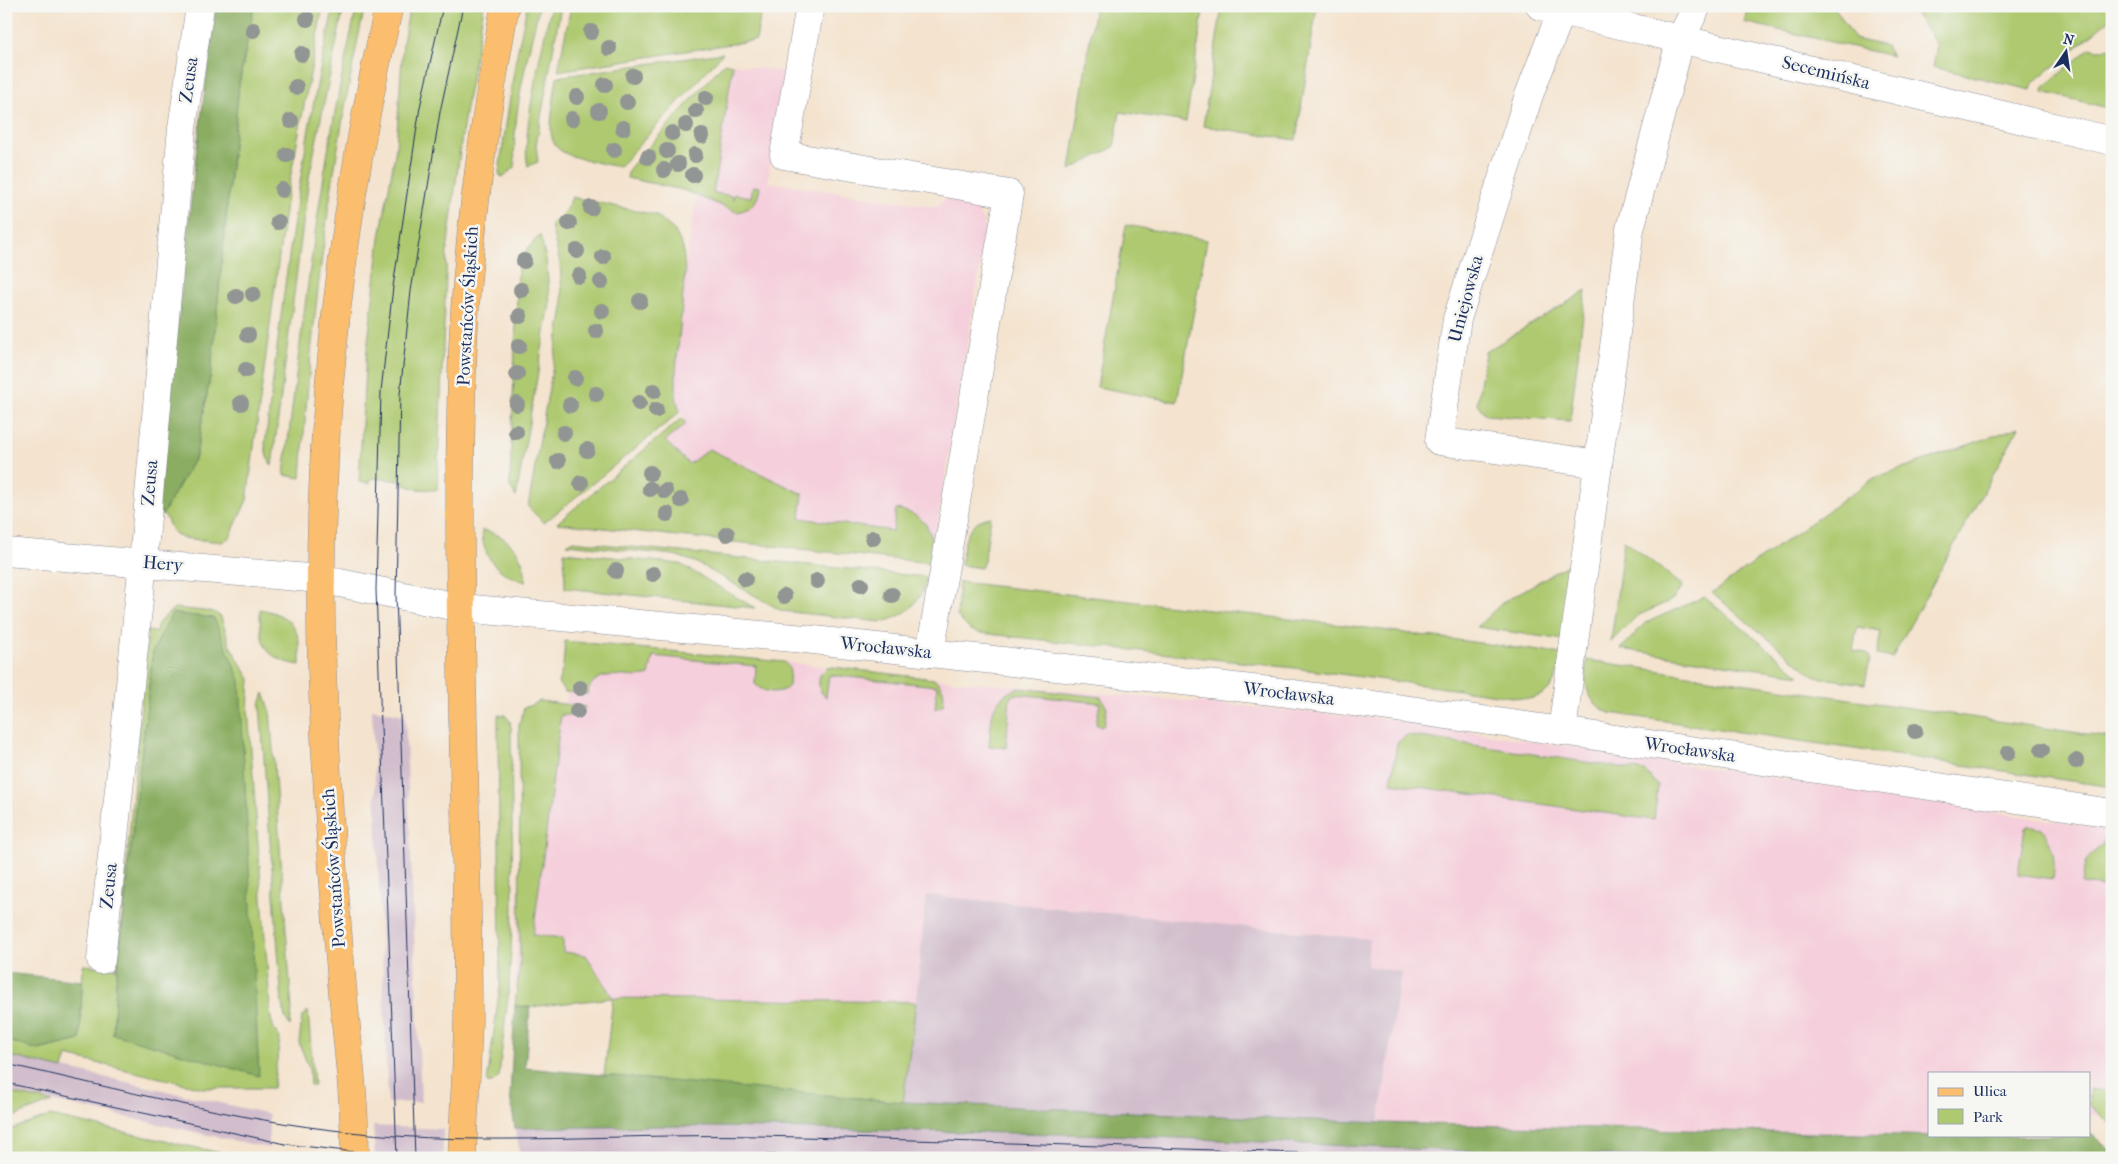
<svg xmlns="http://www.w3.org/2000/svg" width="2118" height="1164" viewBox="0 0 2118 1164" font-family="'IM FELL French Canon',serif">
<rect width="100%" height="100%" fill="#f6f6f2"/>
<filter id="ink" filterUnits="userSpaceOnUse"><feTurbulence type="fractalNoise" baseFrequency=".02" numOctaves="2"/><feDisplacementMap in="SourceGraphic" scale="10" xChannelSelector="R" yChannelSelector="G"/><feConvolveMatrix kernelMatrix="1 2 1 2 8 2 1 2 1" color-interpolation-filters="sRGB"/></filter>
<filter id="wash" filterUnits="userSpaceOnUse"><feTurbulence type="fractalNoise" baseFrequency=".0096" numOctaves="4" result="noise"/><feDisplacementMap in="SourceGraphic" scale="20" xChannelSelector="R" yChannelSelector="G"/><feGaussianBlur stdDeviation="1.12" result="paint"/><feColorMatrix in="noise" values="0 0 0 0 0 0 0 0 0 0 0 0 0 0 0 0 0 1.4 0 .05"/><feComposite in="paint" operator="in"/></filter>
<g filter="url(#wash)">
<rect width="100%" height="100%" fill="#f4e3ce"/>
<g fill="#f5cfdb">
<path d="M724 63 784 72 768 182 936 207 951 196 970 202 983 220 986 231 932 553 736 532 665 441 686 424 676 397V371L685 272 697 193Z"/>
<path d="M579 648 784 662 934 679 1387 719 2112 830V1115H2089V1073H1929V1135L1988 1137 1379 1123 1401 972 1367 966 1368 939 926 895 916 1002 613 998 530 1007 515 1006 523 713 564 708Z"/>
</g>
<g fill="#d1bdcc">
<path d="M372 709 405 715 421 1102 388 1103Z"/>
<path d="M926 895 1369 939 1367 966 1401 972 1379 1123 903 1102 916 1002Z"/>
<path d="M6 1055 269 1114V1148L6 1091Z"/>
<path d="M373 1126 443 1129V1158H375Z"/>
<path d="M665 1126 1114 1135 1411 1149 1712 1158H521L515 1128Z"/>
</g>
<g fill="#aec96f" stroke="#647c66" fill-rule="evenodd">
<path d="M254 6H323L287 195 247 500 230 537 222 542 182 538 172 531 166 517 162 515 196 456 211 372 239 84Z"/>
<path d="M334 6H344L309 177 272 466 267 457 265 445C283 298 300 151 334 6Z"/>
<path d="M357 6H365C331 162 311 319 301 478L284 475C303 318 321 161 357 6Z"/>
<path d="M410 6H484L464 119 447 251 437 490 417 489 404 485V481L371 478 370 483 359 482 365 368 380 238 396 148 403 42Z"/>
<path d="M527 6H539C528 57 511 116 515 167L503 177 500 176 499 172 515 64Z"/>
<path d="M551 6H561L536 145 538 162 528 166C520 137 544 40 551 6Z"/>
<path d="M571 6H762L756 40 558 71Z"/>
<path d="M1095 6H1204L1186 122 1120 112 1114 147 1070 170Z"/>
<path d="M1222 6H1317L1296 140 1203 126Z"/>
<path d="M1748 6H1834L1855 39 1886 46 1892 56 1744 22Z"/>
<path d="M1910 6H2112V18L2033 83 2031 90 1933 67 1937 45Z"/>
<path d="M2090 48 2098 50 2112 48V109L2043 92 2044 87Z"/>
<path d="M723 53 619 167C542 151 546 154 557 77Z"/>
<path d="M724 63 733 65 713 193 733 196V201L734 194 751 197 753 186 760 187C758 202 752 209 737 212L683 190 627 178 629 169Z"/>
<path d="M572 197 656 215 675 231 683 248 685 272 676 371V397L680 412 544 523 528 507 563 308 560 263 551 225 567 209Z"/>
<path d="M1126 225 1207 240 1177 402 1097 387Z"/>
<path d="M540 235 546 259 550 304 516 497 510 487V479L518 267 523 254Z"/>
<path d="M1586 291 1570 421 1486 415 1477 404 1485 352Z"/>
<path d="M682 418 686 424 665 441 689 464 709 449 803 494 800 518 893 531 896 509C927 515 936 531 930 563L557 523Z"/>
<path d="M2019 427 1892 658 1877 655 1881 631 1857 627 1853 651 1867 653 1870 659 1865 684 1815 677 1712 593 1874 478Z"/>
<path d="M991 517 984 561 981 568 961 565C964 544 965 521 991 517Z"/>
<path d="M482 530C509 535 525 554 526 582 499 575 482 559 482 530Z"/>
<path d="M1624 540 1683 586 1672 600 1637 616 1611 642Z"/>
<path d="M570 541H573L927 577C920 603 908 616 881 622L782 611 695 562 674 555 567 544Z"/>
<path d="M564 552 680 564 755 608 565 588Z"/>
<path d="M1574 561 1564 640 1477 627 1502 603Z"/>
<path d="M959 582 1352 626 1562 654C1557 677 1554 695 1528 699L1294 668 980 633 970 630 957 616Z"/>
<path d="M1704 597 1800 675 1621 649 1645 623Z"/>
<path d="M174 608 214 612 221 617 230 646 250 679 248 709 271 1019 274 1029 280 1038 273 1088H203L67 1056 63 1069 6 1055V1040L38 1050 80 1040 83 965 117 968 148 631 156 632 158 623ZM153 651 113 1034 116 981Z"/>
<path d="M260 609C295 616 301 631 300 665 263 659 260 644 260 609Z"/>
<path d="M565 641 784 662 790 668 789 686C780 695 763 693 755 684L756 666 653 656 649 675C630 682 595 663 587 694L565 692 558 683 563 667Z"/>
<path d="M1587 660 2112 738V787L1610 713C1586 703 1583 683 1587 660Z"/>
<path d="M833 667 934 679C944 686 945 693 943 705L935 709 937 686 829 675 826 697C818 691 818 684 820 675L827 668Z"/>
<path d="M1018 688 1101 697 1107 708 1104 725 1101 727 1096 724 1100 703 1017 694 1010 697 1006 748 989 746C992 719 988 699 1018 688Z"/>
<path d="M264 693 270 709 292 1010 290 1026 285 1017 282 1004 260 705Z"/>
<path d="M540 701 585 707 581 715H561L533 935 563 938V952L586 955 613 998 916 1002 903 1102 604 1076 613 998 530 1007 515 1006 520 963 519 724 524 708Z"/>
<path d="M498 715H505L510 721 511 728 513 910 509 988 500 1066 499 1077 492 1083H487L500 986Z"/>
<path d="M1407 735 1645 771 1658 786 1654 820 1391 783 1397 743Z"/>
<path d="M2028 826 2043 829C2053 847 2056 859 2053 879L2018 874 2025 828Z"/>
<path d="M2108 837 2112 838V888L2082 884 2085 862Z"/>
<path d="M308 1011 314 1086H310L309 1068 299 1043 302 1016Z"/>
<path d="M2089 1089 2112 1092V1125L2089 1105Z"/>
<path d="M6 1092 52 1102 8 1119H6Z"/>
<path d="M50 1116 239 1157 241 1158H43L6 1150V1131Z"/>
</g>
<g fill="#8aad62" stroke="#526e60">
<path d="M216 6H254L239 84 211 372 196 456 162 515H157L196 155Z"/>
<path d="M172 613 214 618 240 680 259 1076 113 1034 116 981 153 651Z"/>
<path d="M6 973 82 981 80 1040 38 1050 6 1040Z"/>
<path d="M515 1006 530 1007 525 1068 903 1102 1379 1123 1987 1137 2089 1135V1132L2112 1152V1158H1712L1411 1149 1114 1135 665 1126 515 1128 510 1096Z"/>
</g>
</g>
<g filter="url(#ink)">
<g fill="none" stroke-linecap="round" stroke-linejoin="round">
<defs>
<g id="minor">
<path d="M810 6 784 155 1009 194 930 653"/>
<path d="M1540 6 2112 141"/>
<path d="M1562 10 1529 95 1457 319 1439 441 1598 464"/>
<path d="M6 552 320 579 462 608 805 639 1280 692 1562 731 2112 813"/>
<path d="M1562 731 1630 229 1681 38 1697 6"/>
<path d="M101 960 143 562 182 128 200 6"/>
</g>
<g id="major">
<path d="M355 1158C355 1096 346 1034 341 972 332 872 326 771 322 670 315 446 338 224 389 6"/>
<path d="M462 1158C464 1111 467 1065 468 1019 468 794 454 570 463 346 468 231 485 119 505 6"/>
</g>
</defs>
<use href="#minor" stroke="#888996" stroke-width="29"/>
<use href="#major" stroke="#888996" stroke-width="29"/>
<use href="#minor" stroke="#fff" stroke-width="28"/>
<use href="#major" stroke="#fabe6e" stroke-width="28"/>
<g stroke="#1b2f5e" stroke-width="1">
<path d="M6 1064C120 1089 234 1120 350 1132 486 1147 622 1133 759 1136 990 1141 1222 1151 1453 1158"/>
<path d="M6 1083 285 1144 407 1158"/>
<path d="M397 1158 376 590 381 391 393 287 420 107 443 6"/>
<path d="M415 1158 396 594 400 394 411 291 440 112 463 6"/>
<path d="M563 1158C674 1152 785 1154 897 1158"/>
</g>
</g>
<g fill="#919593">
<circle cx="307" cy="19" r="8"/>
<circle cx="253" cy="30" r="8"/>
<circle cx="591" cy="32" r="8"/>
<circle cx="609" cy="48" r="8"/>
<circle cx="302" cy="54" r="8"/>
<circle cx="633" cy="76" r="8"/>
<circle cx="605" cy="85" r="8"/>
<circle cx="296" cy="87" r="8"/>
<circle cx="577" cy="97" r="8"/>
<circle cx="706" cy="98" r="8"/>
<circle cx="627" cy="102" r="8"/>
<circle cx="599" cy="111" r="8"/>
<circle cx="696" cy="111" r="8"/>
<circle cx="572" cy="119" r="8"/>
<circle cx="291" cy="121" r="8"/>
<circle cx="686" cy="125" r="8"/>
<circle cx="623" cy="128" r="8"/>
<circle cx="672" cy="133" r="8"/>
<circle cx="702" cy="136" r="8"/>
<circle cx="614" cy="150" r="8"/>
<circle cx="667" cy="151" r="8"/>
<circle cx="287" cy="155" r="8"/>
<circle cx="695" cy="155" r="8"/>
<circle cx="648" cy="157" r="8"/>
<circle cx="678" cy="164" r="8"/>
<circle cx="664" cy="170" r="8"/>
<circle cx="693" cy="175" r="8"/>
<circle cx="282" cy="190" r="8"/>
<circle cx="591" cy="208" r="8"/>
<circle cx="278" cy="222" r="8"/>
<circle cx="569" cy="223" r="8"/>
<circle cx="577" cy="251" r="8"/>
<circle cx="603" cy="257" r="8"/>
<circle cx="524" cy="261" r="8"/>
<circle cx="579" cy="276" r="8"/>
<circle cx="601" cy="282" r="8"/>
<circle cx="521" cy="290" r="8"/>
<circle cx="253" cy="294" r="8"/>
<circle cx="236" cy="296" r="8"/>
<circle cx="640" cy="301" r="8"/>
<circle cx="602" cy="311" r="8"/>
<circle cx="520" cy="316" r="8"/>
<circle cx="596" cy="331" r="8"/>
<circle cx="248" cy="335" r="8"/>
<circle cx="519" cy="346" r="8"/>
<circle cx="246" cy="370" r="8"/>
<circle cx="517" cy="374" r="8"/>
<circle cx="575" cy="378" r="8"/>
<circle cx="654" cy="391" r="8"/>
<circle cx="596" cy="394" r="8"/>
<circle cx="241" cy="403" r="8"/>
<circle cx="639" cy="403" r="8"/>
<circle cx="517" cy="404" r="8"/>
<circle cx="570" cy="405" r="8"/>
<circle cx="656" cy="410" r="8"/>
<circle cx="516" cy="432" r="8"/>
<circle cx="564" cy="433" r="8"/>
<circle cx="587" cy="450" r="8"/>
<circle cx="558" cy="461" r="8"/>
<circle cx="650" cy="473" r="8"/>
<circle cx="581" cy="483" r="8"/>
<circle cx="650" cy="489" r="8"/>
<circle cx="665" cy="491" r="8"/>
<circle cx="681" cy="500" r="8"/>
<circle cx="667" cy="514" r="8"/>
<circle cx="727" cy="534" r="8"/>
<circle cx="873" cy="538" r="8"/>
<circle cx="616" cy="571" r="8"/>
<circle cx="653" cy="574" r="8"/>
<circle cx="745" cy="579" r="8"/>
<circle cx="817" cy="581" r="8"/>
<circle cx="861" cy="585" r="8"/>
<circle cx="892" cy="595" r="8"/>
<circle cx="784" cy="596" r="8"/>
<circle cx="580" cy="688" r="8"/>
<circle cx="577" cy="711" r="8"/>
<circle cx="1915" cy="731" r="8"/>
<circle cx="2042" cy="750" r="8"/>
<circle cx="2008" cy="753" r="8"/>
<circle cx="2076" cy="761" r="8"/>
</g>
</g>
<g text-anchor="middle" dominant-baseline="central" stroke-width="5" stroke-linejoin="round" paint-order="stroke">
<g font-size="18" fill="#1b2f5e" stroke="#f6f6f2">
<text transform="translate(1826 73) rotate(14)">Secemińska</text>
<text transform="translate(189 80) rotate(-82)">Zeusa</text>
<text transform="translate(1466 299) rotate(-75)">Uniejowska</text>
<text transform="translate(468 306) rotate(-87)">Powstańców Śląskich</text>
<text transform="translate(150 483) rotate(-85)">Zeusa</text>
<text transform="translate(163 564) rotate(5)">Hery</text>
<text transform="translate(886 648) rotate(6)">Wrocławska</text>
<text transform="translate(1289 694) rotate(7)">Wrocławska</text>
<text transform="translate(1690 750) rotate(8)">Wrocławska</text>
<text transform="translate(334 868) rotate(-94)">Powstańców Śląskich</text>
<text transform="translate(109 886) rotate(-84)">Zeusa</text>
</g>
</g>
<rect width="2118" height="1164" fill="none" stroke="#f6f6f2" stroke-width="25"/>
<rect x="1928" y="1072" width="162" height="65" fill="#f6f6f2" stroke="#9ea6b7"/>
<rect x="1938" y="1088" width="25" height="8" fill="#fabe6e" stroke="#9ea6b7"/>
<text x="1973" y="1096" font-size="15" fill="#1b2f5e">Ulica</text>
<rect x="1938" y="1109" width="25" height="15" fill="#aec96f" stroke="#9ea6b7"/>
<text x="1973" y="1122" font-size="15" fill="#1b2f5e">Park</text>
<g transform="translate(2066 52) rotate(13)" stroke="#f6f6f2" stroke-width="4" paint-order="stroke">
<path d="M0-4L9 19L0 12L-9 19Z" fill="#1b2f5e"/>
<text y="-8" font-size="14" font-weight="bold" text-anchor="middle" fill="#1b2f5e">N</text>
</g>
</svg>
